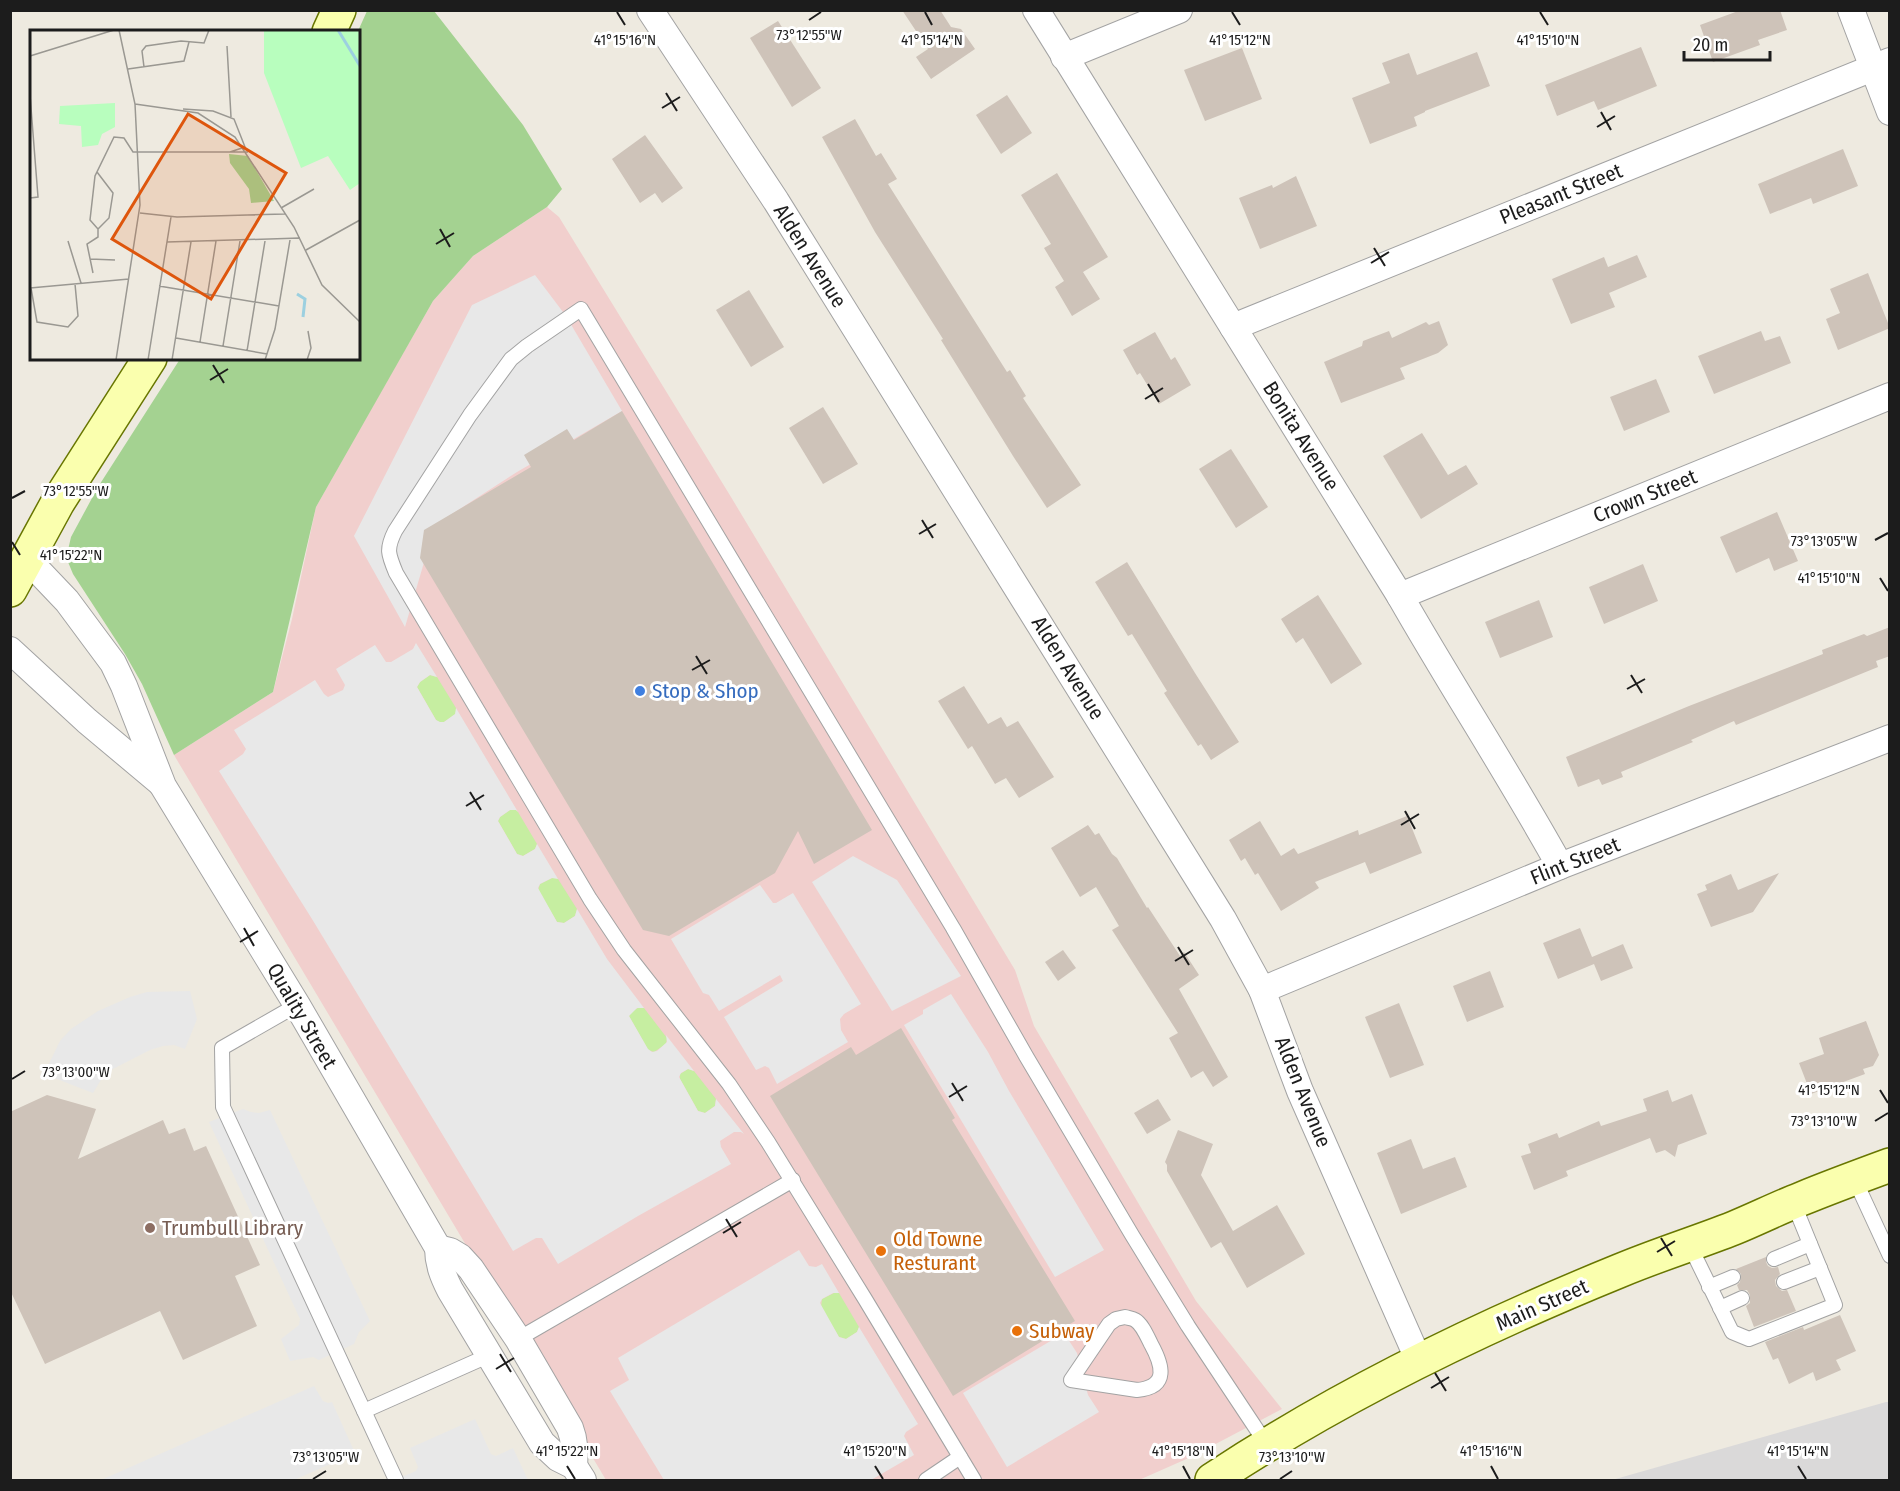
<svg xmlns="http://www.w3.org/2000/svg" width="1900" height="1491" viewBox="0 0 1900 1491" font-family="'Fira Sans Condensed',sans-serif">
<rect width="100%" height="100%" fill="#eeeae0"/>
<path fill="#dad9d9" d="M1886 1402H1890L1889 1480H1612Z"/>
<path fill="#f1cfcd" d="M547 207 559 217 731 497 1015 970 1034 1026 1196 1301 1282 1409 1191 1457 1139 1480H606L174 755 273 692 292 619 316 507 382 390 433 301 473 256Z"/>
<g fill="#c6eea1">
<path d="M430 675 437 677 456 708V714L444 722H439L436 720 417 687 420 682Z"/>
<path d="M510 810H516L518 812 537 844 535 849 523 856 517 854 498 821 500 817Z"/>
<path d="M554 877 558 879 577 909 575 916 564 923 557 922 538 890 540 884Z"/>
<path d="M640 1007 644 1008 667 1038 666 1044 654 1052 648 1050 629 1016 632 1011Z"/>
<path d="M688 1069 694 1071 716 1099 715 1106 705 1113 698 1111 680 1079V1074Z"/>
<path d="M834 1293H839L859 1327 857 1332 846 1339 839 1337 821 1307 822 1299Z"/>
</g>
<path fill="#a4d291" d="M367 11H434L523 125 562 189 547 207 473 256 433 301 316 507 273 692 174 755 142 684 125 654 73 574 68 562V550L71 537 98 487 180 359 358 358V31Z"/>
<g fill="#e8e8e8">
<path d="M535 275 566 316 622 411 517 472 435 525 405 627 354 536 472 305Z"/>
<path d="M416 643 437 677 430 675 420 682 417 687 436 720 440 722H444L455 714 456 708 518 812 516 810H510L500 817 498 821 517 854 523 856 535 849 537 844 558 879 552 878 540 884 538 888 557 922 564 923 575 916 577 909 607 959 644 1008H637L629 1016 648 1049 652 1052 657 1051 667 1042 666 1035 694 1071 688 1069 681 1073 679 1077 698 1111 705 1113 715 1106 716 1099 744 1134 741 1132H734L720 1141 721 1147 731 1164 638 1216 558 1264 542 1238H536L513 1251 312 919 219 771 243 754 246 749 234 730 315 680 324 694 328 697 343 690 345 685 336 669 375 645 386 662H391L413 649Z"/>
<path d="M853 856 897 880 961 976 892 1011 812 882Z"/>
<path d="M760 885 773 903H776L793 893 861 1004 844 1014 840 1019 841 1030 848 1042 777 1084 769 1068 765 1066 756 1070 724 1017 783 981 780 975 719 1011 709 995 703 993 671 939Z"/>
<path d="M190 991 197 1019 185 1049 174 1045 163 1046 150 1050 105 1073 93 1093 44 1074 60 1041 71 1029 98 1011 130 997 147 992Z"/>
<path d="M951 994 988 1052 1009 1091 1104 1250 1055 1277 904 1025 923 1014V1010Z"/>
<path d="M243 1109 251 1112 259 1113 270 1110 370 1321 359 1332 354 1344 319 1360 313 1357 290 1361 281 1339 299 1325 300 1319 209 1122Z"/>
<path d="M799 1250 809 1266 816 1267 822 1264 839 1293H833L822 1299 820 1303 839 1337 846 1339 857 1332 859 1327 918 1424 906 1432 904 1436 914 1455 871 1480H664L610 1391 629 1380 618 1358Z"/>
<path d="M1064 1333 1077 1353 1088 1395 1099 1412 1007 1467 963 1393Z"/>
<path d="M314 1386 323 1401 328 1403 332 1402 355 1453 294 1480H101Z"/>
<path d="M475 1419 491 1454 496 1456 513 1448 528 1480H394L416 1471 418 1467 410 1448Z"/>
</g>
<g fill="#cec3b9">
<path d="M902 10H940L951 27 961 29 975 49 931 79 916 57 928 49Z"/>
<path d="M1741 10H1780L1787 30 1758 40 1760 45 1713 62 1700 25Z"/>
<path d="M778 21 821 88 792 107 750 38Z"/>
<path d="M1641 47 1657 86 1598 110 1594 101 1557 116 1545 85Z"/>
<path d="M1242 48 1262 99 1205 121 1184 70Z"/>
<path d="M1477 52 1490 86 1425 111V112L1414 117 1417 126 1370 144 1352 98 1390 83 1382 63 1409 53 1417 75Z"/>
<path d="M1007 95 1032 133 1001 154 976 115Z"/>
<path d="M855 119 876 156 881 153 897 179 888 184 1007 372 1010 370 1026 396 1023 398 1081 485 1047 508 1013 456 941 340 943 339 875 232 822 137Z"/>
<path d="M645 135 683 188 662 203 655 193 640 203 612 159Z"/>
<path d="M1843 149 1858 186 1813 204 1811 198 1770 214 1758 184Z"/>
<path d="M1057 173 1108 257 1083 272 1100 299 1072 316 1055 287 1064 281 1044 248 1051 244 1021 195Z"/>
<path d="M1296 176 1317 226 1260 249 1239 198 1272 185 1273 188Z"/>
<path d="M1637 255 1647 277 1609 293 1615 307 1571 324 1552 279 1604 257 1608 267Z"/>
<path d="M1868 273 1890 328 1838 350 1826 319 1840 313 1830 289Z"/>
<path d="M749 290 784 347 751 367 716 310Z"/>
<path d="M1439 321 1448 345 1438 353 1400 368 1405 379 1341 403 1324 362 1362 346 1363 341 1389 331 1392 338 1426 322 1429 325Z"/>
<path d="M1761 331 1765 341 1780 336 1791 363 1714 394 1698 356Z"/>
<path d="M1155 332 1171 360 1175 357 1191 385 1159 404 1140 373 1137 375 1123 350Z"/>
<path d="M1656 379 1670 412 1624 431 1610 397Z"/>
<path d="M823 407 858 464 823 484 789 428Z"/>
<path d="M622 411 872 830 814 864 798 831 775 873 669 936 643 930 420 558 424 530 531 467 524 455 567 429 574 440Z"/>
<path d="M1422 433 1448 475 1466 465 1478 484 1421 519 1383 456Z"/>
<path d="M1231 449 1268 507 1236 528 1199 469Z"/>
<path d="M1777 512 1798 561 1774 571 1769 558 1736 573 1720 537Z"/>
<path d="M1127 562 1195 673 1239 742 1211 760 1201 744 1198 746 1164 693 1167 691 1132 634 1128 636 1095 582Z"/>
<path d="M1643 564 1658 601 1604 624 1589 587Z"/>
<path d="M1318 595 1362 664 1331 684 1303 638 1296 643 1281 619Z"/>
<path d="M1539 600 1553 637 1500 658 1485 622Z"/>
<path d="M1890 627V656L1876 661 1878 667 1736 725 1734 721 1691 740 1693 742 1621 772 1623 777 1602 785 1599 779 1578 787 1566 757 1689 706 1823 654 1822 650 1864 634 1867 636Z"/>
<path d="M964 686 988 724 1001 717 1007 727 1018 721 1054 777 1019 798 1006 778 995 784 972 746 968 749 938 701Z"/>
<path d="M1407 816 1422 853 1370 874 1365 862 1315 882 1319 888 1281 911 1258 873 1255 875 1245 858 1241 861 1229 840 1260 821 1281 856 1294 848 1298 854 1358 830 1359 835Z"/>
<path d="M1088 825 1095 835 1099 833 1112 854 1117 858 1147 908 1148 907 1180 956 1184 952 1199 975 1179 989 1228 1077 1213 1087 1203 1071 1191 1078 1169 1038 1178 1033 1112 930 1119 926 1096 887 1080 897 1051 848Z"/>
<path d="M1779 873 1753 912 1711 927 1697 894 1707 890 1705 885 1731 874 1738 890Z"/>
<path d="M1580 928 1592 957 1623 944 1633 968 1601 981 1594 964 1558 979 1543 943Z"/>
<path d="M1063 950 1076 968 1058 981 1045 962Z"/>
<path d="M1490 971 1504 1007 1467 1022 1453 986Z"/>
<path d="M1399 1003 1424 1065 1390 1078 1365 1017Z"/>
<path d="M1866 1021 1879 1055 1873 1066 1863 1069 1865 1074 1811 1094 1799 1063 1824 1054 1819 1038Z"/>
<path d="M901 1028 955 1118 952 1120 1075 1321 953 1396 770 1096 851 1047 856 1055Z"/>
<path d="M1668 1090 1672 1102 1692 1094 1707 1134 1678 1145 1675 1157 1665 1150 1656 1153 1650 1138 1566 1171 1568 1176 1534 1190 1521 1156 1531 1153 1528 1144 1557 1133 1559 1138 1599 1121 1601 1126 1647 1111 1643 1099Z"/>
<path d="M47 1095 96 1109 78 1159 163 1120 169 1134 185 1128 194 1151 206 1146 260 1265 235 1276 257 1326 183 1360 160 1311 45 1364 10 1290V1112Z"/>
<path d="M1158 1099 1171 1120 1147 1134 1134 1113Z"/>
<path d="M1178 1130 1213 1144 1201 1175 1233 1231 1277 1205 1305 1254 1247 1288 1221 1242 1211 1248 1167 1171V1165L1165 1162Z"/>
<path d="M1411 1139 1423 1169 1455 1157 1467 1187 1401 1214 1377 1153Z"/>
<path d="M1766 1257V1262L1768 1266 1772 1268 1778 1267 1780 1274 1775 1280 1776 1286 1782 1291 1787 1290 1796 1311 1754 1327 1746 1306 1750 1303V1295L1747 1290H1739L1737 1285 1740 1282 1741 1274 1736 1269Z"/>
<path d="M1840 1315 1856 1351 1836 1360 1841 1370 1816 1381 1813 1372 1789 1384 1778 1358 1773 1360 1765 1342 1803 1327 1804 1330Z"/>
</g>
<g fill="none" stroke-linecap="round" stroke-linejoin="round">
<defs>
<g id="service">
<path d="M297 1005 222 1048 223 1107 396 1480"/>
<path d="M1854 1178 1890 1256"/>
<path d="M1689 1244 1732 1332 1749 1339 1835 1305 1793 1202"/>
<path d="M1774 1259 1810 1244"/>
<path d="M1784 1282 1820 1268"/>
<path d="M1709 1287 1733 1277"/>
<path d="M1720 1308 1742 1298"/>
<path d="M1125 1317C1128 1318 1132 1318 1135 1320 1142 1324 1147 1336 1151 1344 1162 1364 1170 1387 1137 1390L1071 1380 1109 1324 1116 1319Z"/>
<path d="M518 1339 793 1180"/>
<path d="M364 1411 490 1355"/>
<path d="M926 1480 960 1457"/>
<path d="M974 1480 865 1299 768 1142 729 1084 624 950 590 899 396 573C388 554 386 549 395 531L470 415 511 359 527 346 581 309 953 928 1026 1056 1132 1235 1188 1326 1267 1445"/>
</g>
<g id="minor">
<path d="M650 10 776 201 1223 919 1262 990 1300 1091 1419 1361"/>
<path d="M1036 10 1400 596C1452 687 1509 774 1560 866"/>
<path d="M1851 10 1890 112"/>
<path d="M1064 57 1179 10"/>
<path d="M1233 327 1890 61"/>
<path d="M27 559 67 601 113 663 124 686 163 786 297 1005 438 1248C438 1264 443 1276 450 1290L542 1443 558 1458 574 1466 583 1480"/>
<path d="M1400 596 1890 396"/>
<path d="M10 650 87 721 161 783"/>
<path d="M1262 990 1560 866 1890 738"/>
<path d="M438 1248 450 1251 460 1257 471 1269 518 1339 570 1428C575 1441 575 1452 574 1466"/>
</g>
<g id="secondary">
<path d="M329 32 339 10"/>
<path d="M10 590 58 502 150 358"/>
<path d="M1212 1480C1337 1397 1479 1328 1619 1271 1657 1255 1696 1243 1734 1228 1756 1219 1778 1208 1801 1199 1830 1187 1860 1176 1890 1165"/>
</g>
</defs>
<use href="#service" stroke="#a3a3a3" stroke-width="16"/>
<use href="#minor" stroke="#a3a3a3" stroke-width="28"/>
<use href="#secondary" stroke="#687600" stroke-width="36"/>
<use href="#service" stroke="#fff" stroke-width="14"/>
<use href="#minor" stroke="#fff" stroke-width="26"/>
<use href="#secondary" stroke="#faffae" stroke-width="33"/>
</g>
<path fill="none" stroke="#1c1c1c" stroke-width="2" d="M617 12 625 25M925 12 932 25M1232 12 1240 25M1540 12 1548 25M809 20 821 12M666 93 677 111M662 108 680 97M1601 112 1611 130M1597 127 1615 116M440 229 450 247M436 244 454 233M1374 248 1385 266M1371 263 1389 252M213 365 224 383M210 380 228 369M1148 384 1159 402M1145 399 1163 388M12 498 25 491M922 520 933 538M919 534 936 524M1875 540 1888 533M12 542 20 555M1880 578 1888 591M696 656 707 674M692 670 710 660M1631 675 1642 693M1627 689 1645 679M470 792 481 810M466 806 484 795M1405 811 1415 829M1401 825 1419 814M244 928 254 946M240 942 258 931M1178 947 1189 965M1175 961 1193 950M12 1079 25 1071M952 1083 963 1101M1880 1090 1888 1103M949 1097 967 1086M1875 1121 1888 1113M726 1219 737 1237M723 1233 741 1222M1661 1238 1672 1256M1657 1252 1675 1241M500 1354 511 1372M496 1369 514 1358M1435 1373 1446 1391M1431 1388 1449 1377M567 1466 575 1479M875 1466 883 1479M1183 1466 1190 1479M1491 1466 1498 1479M1798 1466 1806 1479M313 1479 326 1471M1280 1479 1292 1471"/>
<circle fill="#3f7fe0" stroke="#fff" stroke-width="2" cx="640" cy="691" r="6"/>
<circle fill="#8d6e63" stroke="#fff" stroke-width="2" cx="150" cy="1228" r="6"/>
<g fill="#e8710a" stroke="#fff" stroke-width="2">
<circle cx="881" cy="1251" r="6"/>
<circle cx="1017" cy="1331" r="6"/>
</g>
<g text-anchor="middle" dominant-baseline="central" stroke-width="6" stroke-linejoin="round" paint-order="stroke">
<g font-size="21" fill="#1c1c1c" stroke="#fff">
<text transform="translate(1561 194) rotate(-22)">Pleasant Street</text>
<text transform="translate(810 256) rotate(58)">Alden Avenue</text>
<text transform="translate(1301 436) rotate(58)">Bonita Avenue</text>
<text transform="translate(1645 496) rotate(-22)">Crown Street</text>
<text transform="translate(1068 668) rotate(58)">Alden Avenue</text>
<text transform="translate(1575 861) rotate(-22)">Flint Street</text>
<text transform="translate(302 1016) rotate(60)">Quality Street</text>
<text transform="translate(1303 1092) rotate(68)">Alden Avenue</text>
<text transform="translate(1542 1305) rotate(-24)">Main Street</text>
</g>
<g font-size="21" fill="#366cbe" stroke="#fff" text-anchor="start">
<text x="652" y="691">Stop &amp; Shop</text>
</g>
<g font-size="21" fill="#785e54" stroke="#fff" text-anchor="start">
<text x="162" y="1228">Trumbull Library</text>
</g>
<g font-size="21" fill="#c56008" stroke="#fff" text-anchor="start">
<text x="893" y="1239">Old Towne<tspan x="893" dy="24">Resturant</tspan></text>
<text x="1029" y="1331">Subway</text>
</g>
</g>
<g transform="translate(30 30)">
<rect width="330" height="330" fill="#eeeae0"/>
<path d="M199 124 218 126 244 171 221 173 219 159 200 133Z" fill="#a4d291"/>
<path d="M234 0H330V153L320 160 298 126 271 138 234 43ZM85 73V97L72 104 68 115 52 117 51 96 29 94 30 76Z" fill="#b8febe"/>
<path fill="none" stroke="#9cd0e0" stroke-width="3" d="M308 0 330 36M267 264 275 269 273 287"/>
<path fill="none" stroke="#9a9892" stroke-width="1.5" d="M197 16 201 87M0 26 84 0M114 37 112 21 116 16 151 11 174 13 179 0M98 39 154 31 159 12M0 65 8 167 0 168M105 74 168 83 205 107 264 197 292 255 330 292M153 79 183 81 204 89 215 117 200 122M67 142 83 163 79 188 68 199M251 178 284 159M110 183 147 187 255 184M38 211 51 253M137 212 270 208M276 220 330 190M60 229 85 230M63 243 57 214 68 207V199L60 190 65 146 84 107 94 108 103 122H218M129 256 249 276M0 258 99 249M1 258 7 292 38 297 48 286 45 254M146 308 237 324M170 312 186 211M193 316 210 211M217 321 235 211M86 330 110 175 105 74 89 0M118 330 141 187M142 330 161 212M235 330 245 299 260 210M277 330 281 318 278 301"/>
<path fill="#de560d" fill-opacity="0.15" stroke="#de560d" stroke-width="3" d="M158 84 256 143 181 269 82 209Z"/>
<rect width="330" height="330" fill="none" stroke="#1c1c1c" stroke-width="3"/>
</g>
<g font-size="15" text-anchor="middle" fill="#1c1c1c" stroke="#fff" stroke-width="6" stroke-linejoin="round" paint-order="stroke">
<text x="809" y="40">73°12'55"W</text>
<text x="625" y="45">41°15'16"N</text>
<text x="932" y="45">41°15'14"N</text>
<text x="1240" y="45">41°15'12"N</text>
<text x="1548" y="45">41°15'10"N</text>
<text x="76" y="496">73°12'55"W</text>
<text x="1824" y="546">73°13'05"W</text>
<text x="71" y="560">41°15'22"N</text>
<text x="1829" y="583">41°15'10"N</text>
<text x="76" y="1077">73°13'00"W</text>
<text x="1829" y="1095">41°15'12"N</text>
<text x="1824" y="1126">73°13'10"W</text>
<text x="567" y="1456">41°15'22"N</text>
<text x="875" y="1456">41°15'20"N</text>
<text x="1183" y="1456">41°15'18"N</text>
<text x="1491" y="1456">41°15'16"N</text>
<text x="1798" y="1456">41°15'14"N</text>
<text x="326" y="1462">73°13'05"W</text>
<text x="1292" y="1462">73°13'10"W</text>
</g>
<rect width="1900" height="1491" fill="none" stroke="#1c1c1c" stroke-width="24"/>
<path d="M1684 51v9h86v-9" fill="none" stroke="#1c1c1c" stroke-width="3"/>
<text x="1693" y="51" font-size="18" fill="#1c1c1c" stroke="#ffffff" stroke-width="4.5" paint-order="stroke">20 m</text>
</svg>
